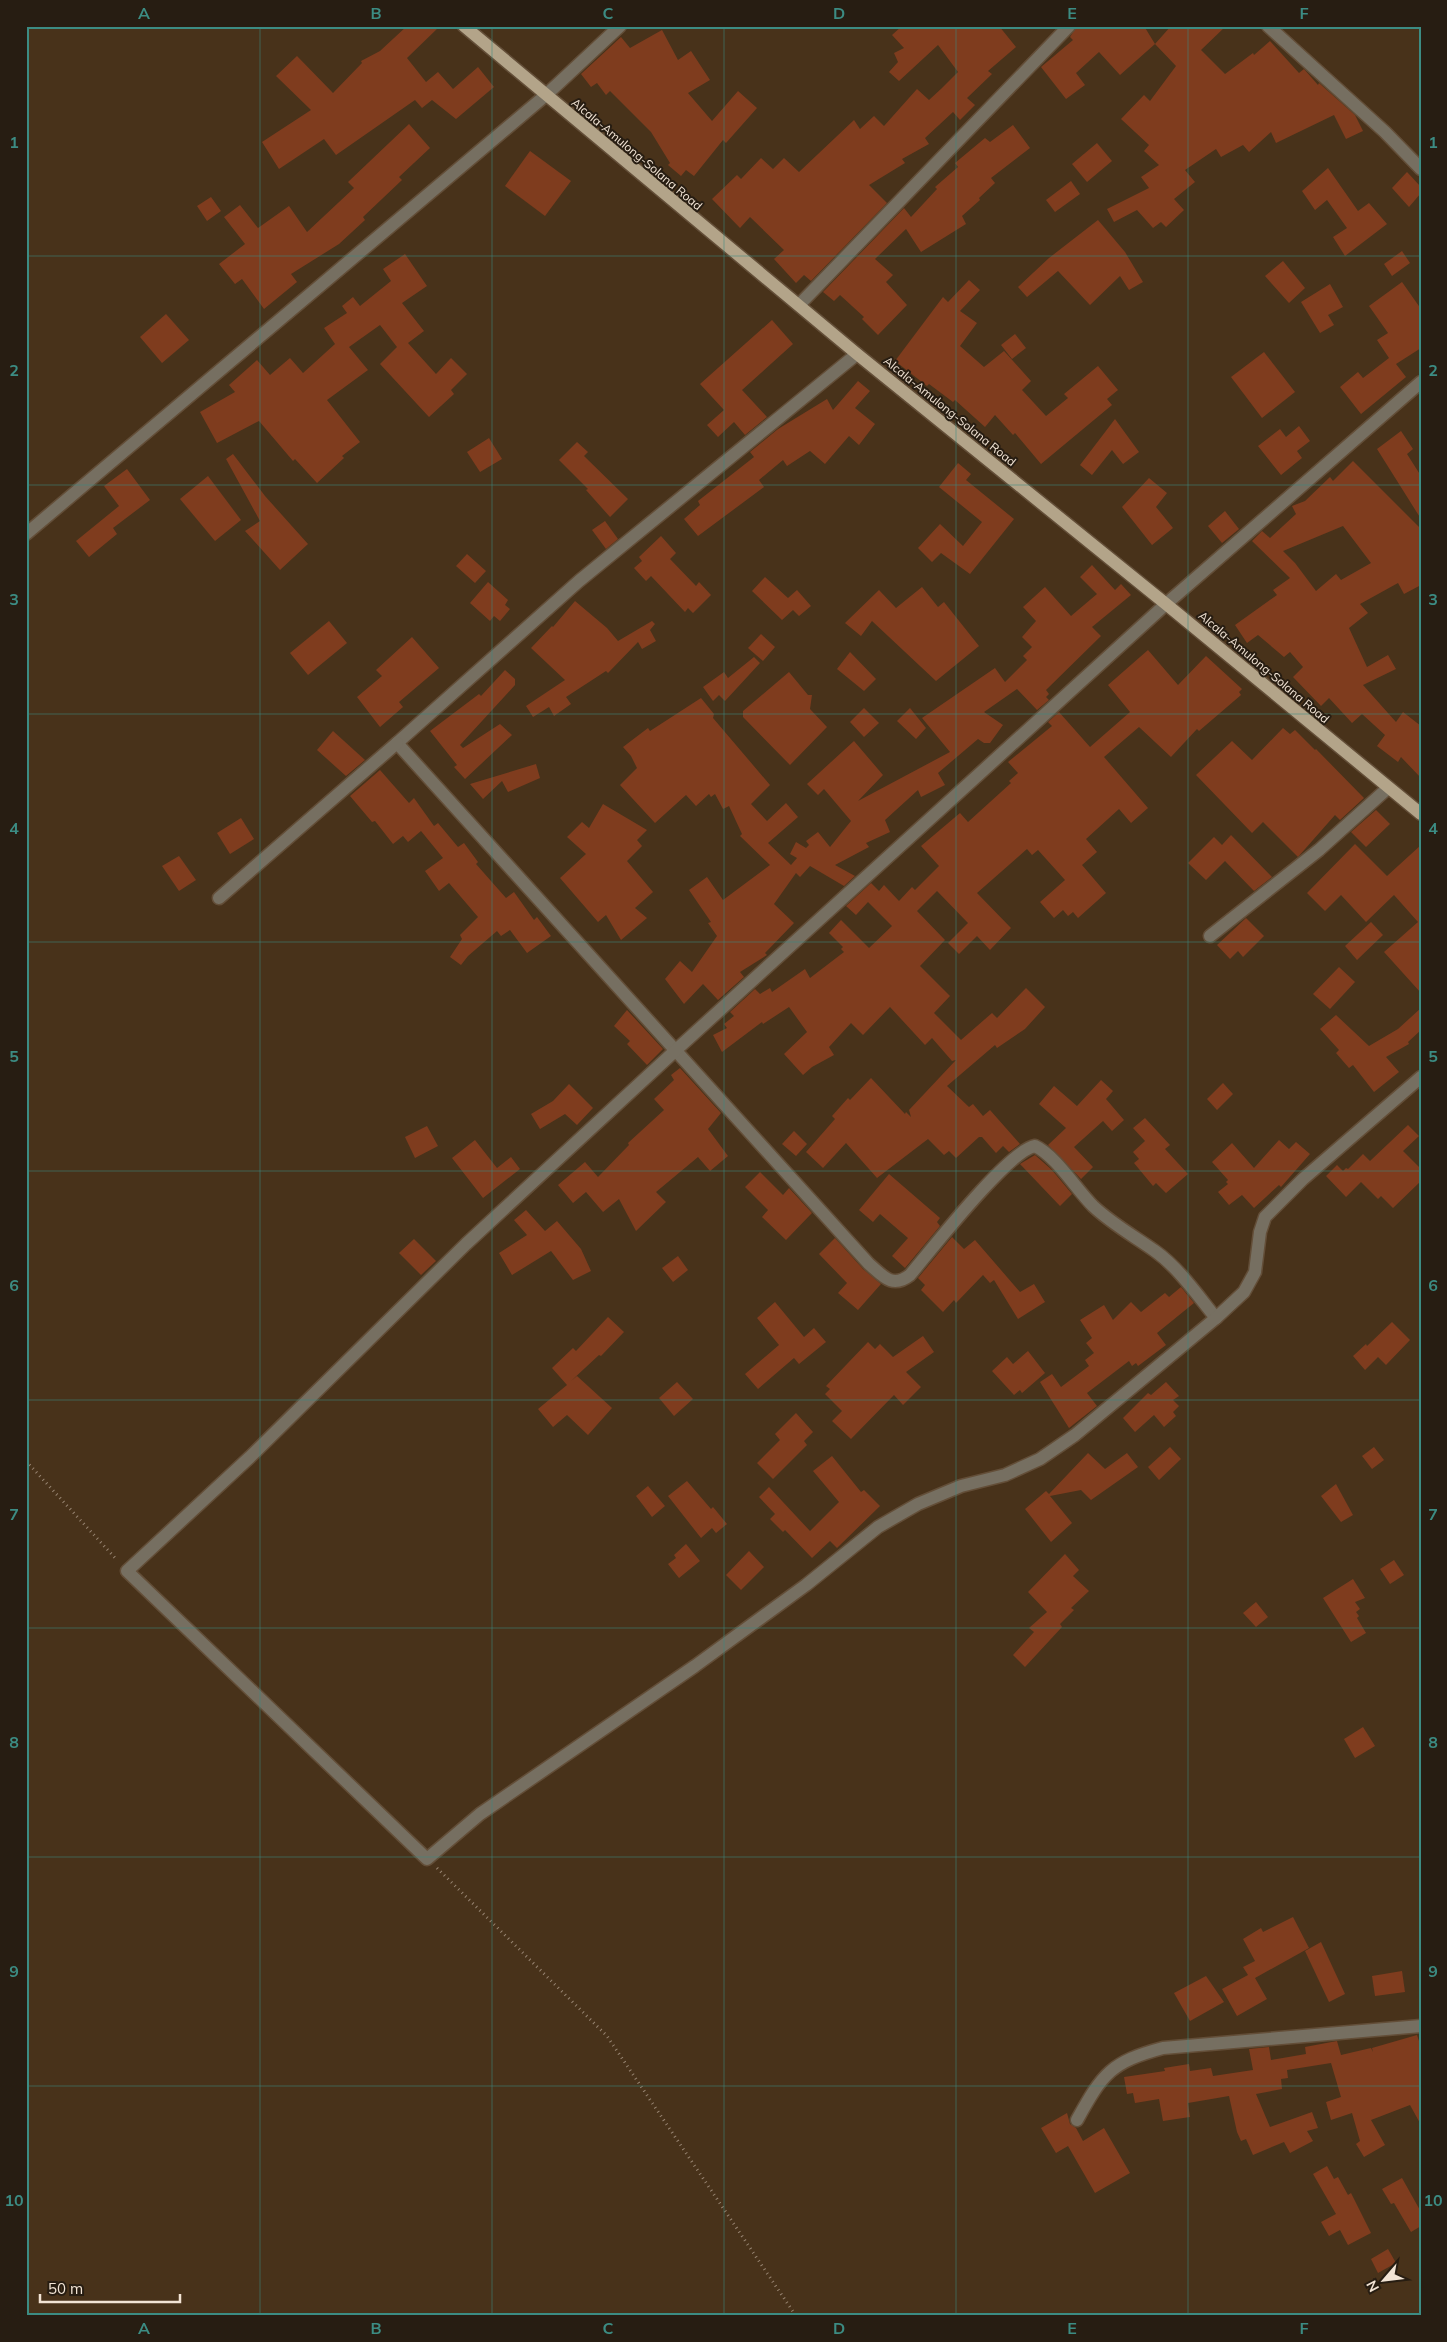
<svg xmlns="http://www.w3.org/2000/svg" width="1447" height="2342" viewBox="0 0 1447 2342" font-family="Mulish,sans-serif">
<rect width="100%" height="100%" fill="#48321a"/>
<g fill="#7f3c1e" fill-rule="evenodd">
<path d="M407 26H440L407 58 426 82 438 72 453 89 478 67 494 87 456 119 432 100 422 108 415 100 336 155 324 139 279 169 262 142 311 110 276 76 297 56 333 93 362 63 361 61 380 51Z"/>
<path d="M902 26H999L1016 47 988 71 992 74 967 98 975 105 960 120 953 112 925 138 929 144 902 159 905 163 869 185 887 203 811 281 804 275 796 283 774 259 784 250 750 217 740 228 712 199 737 175 741 179 761 158 773 169 784 158 799 172 854 120 860 129 874 116 884 126 917 89 929 100 942 88 958 72 938 45 899 81 889 72 898 62 894 53 904 48 892 35Z"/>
<path d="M1077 26H1144L1155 44 1120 75 1099 52 1076 73 1085 85 1066 99 1041 67 1073 40 1070 37Z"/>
<path d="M1171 26H1226L1201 50 1225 74 1253 53 1254 55 1270 41 1299 73 1304 69 1318 85 1319 83 1355 115 1363 131 1346 139 1334 115 1276 143 1271 132 1249 152 1243 145 1221 157 1216 149 1185 170 1195 182 1174 199 1184 210 1166 227 1161 222 1153 228 1137 210 1114 222 1107 209 1149 188 1141 177 1159 165 1144 151 1149 145 1121 119 1144 95 1150 101 1176 66 1155 44Z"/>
<path d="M662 30 678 60 691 51 710 80 688 93 712 121 738 91 757 108 726 143 723 140 694 176 686 170 681 176 668 165 670 163 651 132 610 91 606 95 597 83 591 87 581 74 621 37 630 48Z"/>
<path d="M409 124 430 148 399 177 402 180 363 217 365 220 339 244 291 274 297 282 264 309 242 279 235 284 219 264 245 244 224 217 240 205 258 228 289 206 307 232 354 188 348 182Z"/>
<path d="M1013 125 1030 148 991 178 995 183 979 198 980 200 962 216 966 224 921 252 906 229 875 259 893 275 886 282 907 305 878 335 862 319 864 317 840 295 834 301 823 292 904 208 911 217 937 189 935 187 958 167 955 163 985 138 990 142Z"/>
<path d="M1097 143 1112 161 1087 182 1072 164Z"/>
<path d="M530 151 571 181 545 216 505 186Z"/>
<path d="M1328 168 1358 211 1369 203 1387 224 1345 256 1333 237 1347 228 1327 200 1315 210 1302 191Z"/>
<path d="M1407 172 1421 187V193L1409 207 1392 188Z"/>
<path d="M1071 181 1080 194 1055 212 1046 200Z"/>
<path d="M211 197 221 211 207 221 197 206Z"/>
<path d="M1098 220 1125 252 1143 282 1129 290 1120 276 1090 305 1058 271 1027 297 1018 287 1049 258Z"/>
<path d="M1402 251 1410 263 1392 276 1384 264Z"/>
<path d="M405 254 427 286 402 303 424 331 408 343 436 374 451 358 467 374 451 390 454 394 429 417 380 364 397 347 380 325 349 347 368 370 327 400 360 442 342 456 344 458 317 483 295 459 293 461 259 421 217 443 200 412 235 392 229 385 257 360 270 375 290 358 303 373 335 344 324 328 347 313 342 306 353 297 360 306 391 281 383 269Z"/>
<path d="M1283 261 1305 288 1289 303 1265 276Z"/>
<path d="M969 280 980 290 960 311 977 323 960 346 984 367 1004 351 1031 381 1022 390 1046 416 1068 398 1064 394 1098 366 1118 390 1107 399 1112 405 1041 464 1015 433 1013 435 995 415 985 427 955 400 953 402 929 384 927 386 895 361 943 297 948 302Z"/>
<path d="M1402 282 1421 309V348L1396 364 1406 377 1361 414 1340 387 1358 372 1363 378 1389 358 1377 340 1388 333 1369 306Z"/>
<path d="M1330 284 1343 307 1328 315 1334 325 1320 333 1301 302Z"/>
<path d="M166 314 189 340 162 363 140 337Z"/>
<path d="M772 320 793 344 742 390 767 417 745 435 734 422 718 437 707 425 724 410 700 384Z"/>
<path d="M1015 334 1026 348 1012 359 1001 345Z"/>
<path d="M1264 352 1295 392 1262 418 1231 377Z"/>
<path d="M858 381 870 391 855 408 875 424 859 445 849 436 825 464 810 451 787 466 783 460 759 480 764 487 698 536 684 519 700 505 698 501 754 457 750 452 778 429 827 399 833 410Z"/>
<path d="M1115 419 1139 452 1123 464 1112 450 1092 475 1080 465Z"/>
<path d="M1299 426 1310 441 1297 451 1302 458 1281 475 1258 446 1280 429 1286 437Z"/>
<path d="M1401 431 1413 449 1407 454 1421 476V519L1377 449Z"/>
<path d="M489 438 502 459 480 472 467 452Z"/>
<path d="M577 442 588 452 584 456 628 499 610 517 586 490 588 489 559 460Z"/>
<path d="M233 454 265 496 308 544 280 570 245 531 260 521 226 459Z"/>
<path d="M1353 461 1421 529V585L1404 594 1398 583 1360 604 1368 613 1349 628 1367 667 1388 655 1396 669 1363 685 1396 722 1403 712 1421 726V778L1401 757 1398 762 1377 746 1385 735 1362 714 1352 723 1329 698 1321 706 1293 677 1303 667 1290 652 1284 657 1258 635 1247 643 1235 625 1277 595 1273 590 1290 578 1252 541 1262 531 1270 538 1296 514 1292 506 1305 501 1330 477 1333 481ZM1343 526 1371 563 1341 580 1336 574 1316 591 1295 563 1283 551Z"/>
<path d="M958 463 971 474 966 480 1014 519 970 574 941 553 932 562 918 548 940 524 963 546 982 522 939 487Z"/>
<path d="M127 469 150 500 113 528 117 534 89 557 76 541 119 506 104 486Z"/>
<path d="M208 476 241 520 215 541 180 499Z"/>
<path d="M1149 478 1167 493 1156 507 1173 528 1152 545 1122 507Z"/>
<path d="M1225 511 1239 529 1222 543 1208 526Z"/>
<path d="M605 521 618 539 606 549 592 530Z"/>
<path d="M661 536 676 553 670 559 696 586 699 582 711 595 693 613 688 608 685 612 651 576 646 581 634 568 642 561 639 557Z"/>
<path d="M467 554 486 571 475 583 456 566Z"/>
<path d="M1092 565 1115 590 1121 584 1131 595 1092 627 1101 636 1046 690 1049 694 1046 697 1049 700 1037 710 1017 689 984 712 1003 725 990 743H984L978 739 938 773 945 785 921 797 918 790 885 820 890 832 866 843 869 847 835 865 855 876 844 886 810 866 800 877 796 873 774 904 794 923 765 953 767 955 740 972 744 977 718 1000 703 984 684 1004 665 979 680 961 692 972 717 936 708 923 711 922 689 890 707 877 723 900 770 865 740 836 742 834 729 806 723 809 715 794 711 797 709 794 696 806 686 795 655 823 620 785 637 768 631 756 623 747 648 728 650 731 701 698 714 714 713 718 770 785 751 804 767 821 786 803 798 817 768 843 791 865 797 858 790 854 796 842 806 848 809 845 806 841 818 832 830 847 851 821 824 789 818 795 807 784 854 741 883 775 858 801 950 752 922 718 995 668 1005 682 1027 660 1023 656 1032 647 1022 637 1036 621 1023 607 1045 587 1071 616 1097 594 1080 577Z"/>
<path d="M765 577 788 598 797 590 811 606 799 616 793 610 782 620 752 591Z"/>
<path d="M488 582 508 600 505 605 510 609 500 621 494 616 490 621 470 603Z"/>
<path d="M922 587 938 607 944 602 979 646 936 681 872 621 861 636 845 623 879 590 896 608Z"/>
<path d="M575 601 607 628 618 641 652 621 655 624 650 630 656 641 642 649 638 642 608 673 606 671 566 697 571 704 554 716 549 707 533 717 526 706 565 680 531 648 552 626 553 627Z"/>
<path d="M329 621 347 643 308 675 290 653Z"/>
<path d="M761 634 775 647 763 661 748 648Z"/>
<path d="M412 637 439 668 399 702 403 707 380 727 357 697 382 676 376 670Z"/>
<path d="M1148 650 1178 685 1206 656 1242 689 1239 692 1241 695 1199 731 1197 729 1171 757 1139 727 1104 757 1148 808 1131 823 1119 809 1086 839 1097 852 1082 865 1106 893 1078 918 1073 912 1068 916 1063 910 1054 918 1040 902 1065 880 1038 850 1032 855 1027 849 977 893 1011 928 990 950 977 936 959 954 948 943 968 923 937 891 917 911 945 940 920 966 950 996 934 1013 961 1040 992 1013 997 1018 1026 988 1045 1007 1025 1029 997 1048 995 1045 947 1086 969 1107 973 1104 983 1116 990 1110 1020 1144 1009 1152 1003 1146 996 1153 982 1137H979L956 1158 949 1151 944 1155 928 1139 877 1178 846 1143 823 1168 806 1152 835 1119 832 1116 848 1098 850 1100 871 1078 905 1114 906 1112 911 1117 909 1110 956 1060 952 1061 932 1038 925 1045 890 1007 863 1035 851 1023 829 1047 834 1055 812 1067 803 1075 784 1054 807 1032 789 1007 763 1024 762 1022 722 1052 713 1035 727 1028 724 1024 734 1016 730 1012 755 989 760 994 770 988 772 992 805 969 810 978 844 952 841 949 843 947 829 933 841 920 869 948 892 926 868 902 856 915 846 906 871 883 879 891 884 885 899 901 912 887 915 890 939 866 921 846 960 813 968 822 1011 783 1009 781 1018 773 1008 762 1052 726 1048 722 1059 712 1090 747 1130 712 1108 685Z"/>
<path d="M850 652 876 679 864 691 837 669Z"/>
<path d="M754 657 760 663 725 701 719 695 713 701 703 687 724 672 728 678Z"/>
<path d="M505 670 515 679V685L460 745 463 748 500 724 512 735 465 779 454 767 457 765 430 731 479 694 481 696Z"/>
<path d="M789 672 808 695H812L810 709 827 727 790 765 743 717V711Z"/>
<path d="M864 708 879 723 864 737 850 722Z"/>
<path d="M910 708 926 728 916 739 897 721Z"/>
<path d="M1283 728 1290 734 1295 730 1315 750 1316 749 1364 798 1340 820 1335 815 1298 857 1263 822 1252 833 1196 775 1232 741 1252 760Z"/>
<path d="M333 731 365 760 346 776 317 750Z"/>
<path d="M536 764 540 778 508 792 502 781 483 799 470 784Z"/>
<path d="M380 770 409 803 414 798 434 826 438 823 458 847 464 843 478 862 476 864 506 898 514 892 534 920 537 917 551 936 527 953 510 930 501 936 497 931 468 956 461 965 450 957 462 939 460 935 478 917 449 883 439 891 425 871 443 858 421 831 408 842 403 836 393 844 375 821 372 822 350 796Z"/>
<path d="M603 804 647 830 637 840 642 846 627 861 653 892 635 908 647 918 621 940 606 915 598 922 560 878 586 854 567 837 582 822 589 828Z"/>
<path d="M1376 810 1390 824 1366 847 1351 832Z"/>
<path d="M241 818 254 839 230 854 217 833Z"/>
<path d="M1231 835 1272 877 1254 891 1225 861 1206 880 1188 863 1214 837 1222 845Z"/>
<path d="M1355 844 1387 876 1421 845V993L1384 952 1418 922 1394 895 1366 922 1341 895 1325 911 1307 893Z"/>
<path d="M179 856 196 880 179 891 162 866Z"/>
<path d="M1246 918 1264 936 1243 957 1238 951 1230 959 1217 945Z"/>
<path d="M1371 922 1383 935 1357 960 1345 946Z"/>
<path d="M1339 967 1355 982 1330 1009 1313 994Z"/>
<path d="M1421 1008V1030L1408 1042 1409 1044 1386 1057 1399 1072 1374 1092 1353 1065 1349 1068 1336 1053 1339 1050 1320 1029 1336 1015 1369 1046 1398 1029Z"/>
<path d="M627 1010 663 1049 647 1065 627 1044 630 1041 614 1026Z"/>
<path d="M680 1068 721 1113 708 1129 728 1156 710 1171 698 1157 656 1192 666 1202 636 1231 619 1199 603 1212 586 1192 573 1203 558 1185 585 1162 598 1177 629 1145 628 1143 664 1110 654 1099 674 1080 671 1075Z"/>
<path d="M1101 1080 1113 1091 1106 1099 1124 1120 1112 1131 1103 1121 1074 1147 1093 1167 1081 1179 1048 1145 1066 1128 1039 1104 1054 1086 1077 1106Z"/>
<path d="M1223 1083 1233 1094 1217 1110 1207 1099Z"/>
<path d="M569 1084 593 1108 577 1125 565 1114 540 1129 531 1114 553 1101Z"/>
<path d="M1145 1118 1170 1145 1165 1149 1188 1174 1166 1193 1156 1183 1153 1186 1134 1163 1139 1159 1133 1152 1145 1141 1133 1128Z"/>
<path d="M1408 1125 1419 1136 1403 1151 1421 1169V1181L1393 1208 1381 1196 1378 1199 1361 1182 1346 1197 1326 1176 1337 1165 1343 1171 1346 1168 1348 1169 1363 1154 1370 1161Z"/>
<path d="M427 1126 438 1146 415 1158 405 1137Z"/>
<path d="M794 1131 807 1144 796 1156 782 1144Z"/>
<path d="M475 1140 497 1168 511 1157 520 1169 483 1198 452 1158Z"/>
<path d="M1279 1140 1289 1149 1296 1142 1310 1154 1281 1187 1279 1185 1254 1208 1242 1195 1229 1205 1218 1192 1228 1184 1226 1182 1228 1180 1212 1162 1232 1143 1254 1168Z"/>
<path d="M1035 1155 1052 1170 1072 1194 1060 1206 1020 1164Z"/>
<path d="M760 1172 783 1195 789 1188 812 1213 786 1240 762 1217 768 1210 745 1187Z"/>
<path d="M889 1174 940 1218 937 1222 940 1226 905 1268 892 1256 908 1238 880 1214 873 1222 859 1210Z"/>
<path d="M526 1210 545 1231 557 1221 581 1249 591 1271 573 1280 551 1251 512 1275 499 1253 527 1235 514 1220Z"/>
<path d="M952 1237 964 1249 975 1240 1020 1292 1034 1284 1045 1302 1018 1319 994 1280 990 1283 983 1275 956 1303 954 1300 943 1312 921 1290 925 1285 918 1278Z"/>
<path d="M835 1238 863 1269 881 1284 858 1310 838 1293 847 1283 819 1254Z"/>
<path d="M414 1239 436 1261 421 1275 399 1253Z"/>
<path d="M678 1256 688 1270 673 1282 662 1268Z"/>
<path d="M1181 1287 1194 1303 1157 1333 1166 1345 1138 1366 1136 1363 1132 1366 1129 1361 1087 1393 1097 1406 1069 1428 1040 1382 1052 1374 1061 1387 1089 1366 1085 1360 1094 1353 1086 1343 1092 1338 1080 1320 1104 1305 1113 1320 1131 1302 1141 1312 1165 1293 1169 1297Z"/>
<path d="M775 1302 804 1337 814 1328 826 1342 799 1364 794 1358 758 1389 745 1374 779 1345 757 1318Z"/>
<path d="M608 1317 624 1332 601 1356 599 1355 571 1381 577 1376 612 1408 588 1435 567 1415 553 1427 538 1409 567 1385 552 1368 573 1348 576 1351Z"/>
<path d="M1392 1322 1410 1340 1386 1365 1378 1357 1365 1370 1353 1356 1366 1344 1367 1346Z"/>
<path d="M923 1336 934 1352 906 1372 921 1387 903 1405 894 1395 851 1439 832 1421 842 1411 825 1394 830 1389 826 1386 868 1342 875 1349 880 1344 893 1357Z"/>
<path d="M1028 1351 1045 1373 1022 1393 1020 1390 1014 1395 992 1371 1007 1357 1013 1364Z"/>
<path d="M677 1382 693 1399 674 1416 659 1398Z"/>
<path d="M1166 1382 1179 1396 1173 1400 1179 1406 1173 1412 1176 1416 1164 1427 1154 1415 1135 1432 1123 1418 1148 1393 1151 1395Z"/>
<path d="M796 1413 813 1432 804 1441 807 1445 773 1479 757 1463 780 1440 775 1434Z"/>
<path d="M1170 1447 1181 1459 1159 1480 1148 1467Z"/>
<path d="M1374 1447 1384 1460 1372 1469 1362 1456Z"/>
<path d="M1088 1453 1105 1469 1127 1453 1138 1467 1091 1500 1081 1490 1050 1496 1072 1523 1051 1542 1025 1509 1046 1491 1049 1494Z"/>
<path d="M832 1456 861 1492 864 1490 880 1506 837 1548 830 1541 812 1558 785 1530 783 1532 770 1519 775 1514 759 1497 769 1487 810 1531 839 1502 813 1471Z"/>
<path d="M687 1481 711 1509 713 1507 727 1524 716 1533 712 1528 701 1538 668 1496Z"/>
<path d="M1336 1484 1353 1515 1341 1522 1321 1496Z"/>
<path d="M648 1486 665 1506 652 1517 636 1496Z"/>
<path d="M686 1544 700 1561 679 1578 668 1564 676 1558 674 1555Z"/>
<path d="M749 1551 764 1567 741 1590 726 1575Z"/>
<path d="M1065 1554 1079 1570 1073 1576 1089 1591 1071 1608 1074 1610 1060 1624 1062 1627 1025 1667 1013 1655 1034 1632 1029 1628 1047 1612 1028 1592Z"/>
<path d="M1394 1560 1404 1575 1390 1584 1380 1569Z"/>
<path d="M1353 1579 1365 1598 1355 1602 1360 1609 1356 1612 1359 1616 1357 1618 1366 1633 1351 1642 1323 1598Z"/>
<path d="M1256 1602 1268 1617 1256 1627 1243 1613Z"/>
<path d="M1363 1727 1375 1746 1355 1758 1344 1739Z"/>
<path d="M1293 1917 1309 1948 1255 1978 1267 1999 1237 2016 1222 1989 1248 1975 1243 1967 1255 1961 1243 1939 1261 1928 1263 1932Z"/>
<path d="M1321 1942 1345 1994 1329 2002 1305 1951Z"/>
<path d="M1402 1971 1405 1992 1375 1996 1372 1976Z"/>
<path d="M1206 1976 1224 2002 1190 2021 1174 1993Z"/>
<path d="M1417 2035 1421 2047V2125L1410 2105 1371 2120 1385 2145 1364 2157 1356 2144 1360 2141 1352 2113 1331 2120 1326 2102 1341 2097 1331 2063 1287 2070 1288 2078 1281 2079 1282 2089 1256 2094 1270 2127 1312 2112 1318 2128 1307 2131 1313 2141 1290 2153 1284 2142 1253 2155 1246 2139 1241 2141 1237 2132 1229 2096 1188 2103 1190 2117 1163 2121 1159 2099 1135 2103 1133 2093 1127 2094 1124 2077 1165 2071 1164 2068 1189 2064 1190 2071 1211 2068 1213 2076 1253 2070 1249 2049 1269 2047 1271 2060 1306 2054 1305 2047 1337 2041 1341 2055 1371 2048 1373 2052 1372 2048Z"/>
<path d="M1067 2113 1070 2124 1076 2128 1083 2141 1104 2128 1130 2173 1095 2193 1068 2146 1056 2153 1041 2128Z"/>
<path d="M1327 2166 1334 2179 1338 2177 1348 2195 1351 2193 1371 2233 1348 2245 1340 2230 1329 2236 1321 2222 1336 2214 1313 2174Z"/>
<path d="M1402 2178 1421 2212V2226L1411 2232 1394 2203 1391 2204 1382 2189Z"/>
<path d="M1388 2249 1396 2263 1378 2273 1371 2259Z"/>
</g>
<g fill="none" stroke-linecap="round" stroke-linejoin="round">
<defs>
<g id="minor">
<path d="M1268 26 1385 132 1421 169"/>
<path d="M799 305 1069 26"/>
<path d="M857 354 579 581 397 743 869 1264C883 1276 892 1289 910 1275 931 1250 1009 1150 1035 1146 1056 1156 1076 1189 1093 1206 1112 1224 1134 1236 1155 1251 1179 1268 1198 1296 1216 1318"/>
<path d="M1421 382 1166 604 676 1050 466 1244 250 1457 127 1571 427 1859 480 1814 695 1666 806 1585 878 1527 918 1504 961 1486 1005 1475 1040 1459 1075 1435 1216 1318 1244 1292 1255 1272 1260 1232 1265 1217 1303 1179 1421 1077"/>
<path d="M26 534 546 95 620 26"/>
<path d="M219 898 397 743"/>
<path d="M1210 936 1319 850 1388 788"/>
<path d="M1077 2120C1103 2073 1111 2062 1163 2048L1421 2026"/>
</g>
<path id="major" d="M464 26 857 354 1166 604 1421 814"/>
</defs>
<use href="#minor" stroke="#634e38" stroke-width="15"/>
<use href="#major" stroke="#634e38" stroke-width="15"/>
<g stroke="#988572" stroke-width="3" stroke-dasharray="1 4" stroke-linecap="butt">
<path d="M26 1461 117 1560"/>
<path d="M437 1868 607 2036 796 2316"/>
</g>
<use href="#minor" stroke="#766f61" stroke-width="12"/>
<use href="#major" stroke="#b3a489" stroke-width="12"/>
</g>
<path fill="none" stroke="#3c8c83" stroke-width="1" stroke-opacity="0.55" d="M260 26V2316M492 26V2316M724 26V2316M956 26V2316M1188 26V2316M26 256H1421M26 485H1421M26 714H1421M26 942H1421M26 1171H1421M26 1400H1421M26 1628H1421M26 1857H1421M26 2086H1421"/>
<g text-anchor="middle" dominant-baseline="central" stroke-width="4" stroke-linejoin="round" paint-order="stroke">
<g font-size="12" fill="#f2e4d5" stroke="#271d12">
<text transform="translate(637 154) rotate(40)">Alcala-Amulong-Solana Road</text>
<text transform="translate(950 411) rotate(39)">Alcala-Amulong-Solana Road</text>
<text transform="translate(1264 667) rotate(40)">Alcala-Amulong-Solana Road</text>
</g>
</g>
<rect width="1447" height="2342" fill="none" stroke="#271d12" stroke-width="55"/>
<g transform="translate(1384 2280) rotate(242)" stroke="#271d12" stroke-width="4" paint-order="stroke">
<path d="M0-4L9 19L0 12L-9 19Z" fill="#f2e4d5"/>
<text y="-8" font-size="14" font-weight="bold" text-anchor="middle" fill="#f2e4d5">N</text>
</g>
<path d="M40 2294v8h140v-8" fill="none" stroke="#f2e4d5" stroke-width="2.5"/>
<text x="48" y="2294" font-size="15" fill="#f2e4d5" stroke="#271d12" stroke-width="4" paint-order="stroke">50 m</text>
<rect x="28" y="28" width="1392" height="2286" fill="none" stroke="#3c8c83" stroke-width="2"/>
<g font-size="16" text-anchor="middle" font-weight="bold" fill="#3c8c83">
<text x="144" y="19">A</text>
<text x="376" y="19">B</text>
<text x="608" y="19">C</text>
<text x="839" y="19">D</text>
<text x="1072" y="19">E</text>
<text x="1304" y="19">F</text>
<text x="14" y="148">1</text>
<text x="1433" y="148">1</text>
<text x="14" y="376">2</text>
<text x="1433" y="376">2</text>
<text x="14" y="605">3</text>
<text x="1433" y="605">3</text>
<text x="14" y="834">4</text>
<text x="1433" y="834">4</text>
<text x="14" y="1062">5</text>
<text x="1433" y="1062">5</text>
<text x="14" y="1291">6</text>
<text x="1433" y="1291">6</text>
<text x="14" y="1520">7</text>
<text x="1433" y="1520">7</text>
<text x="14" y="1748">8</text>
<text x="1433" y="1748">8</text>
<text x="14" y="1977">9</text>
<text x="1433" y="1977">9</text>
<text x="14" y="2206">10</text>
<text x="1433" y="2206">10</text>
<text x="144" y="2334">A</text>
<text x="376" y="2334">B</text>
<text x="608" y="2334">C</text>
<text x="839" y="2334">D</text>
<text x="1072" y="2334">E</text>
<text x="1304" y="2334">F</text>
</g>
</svg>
